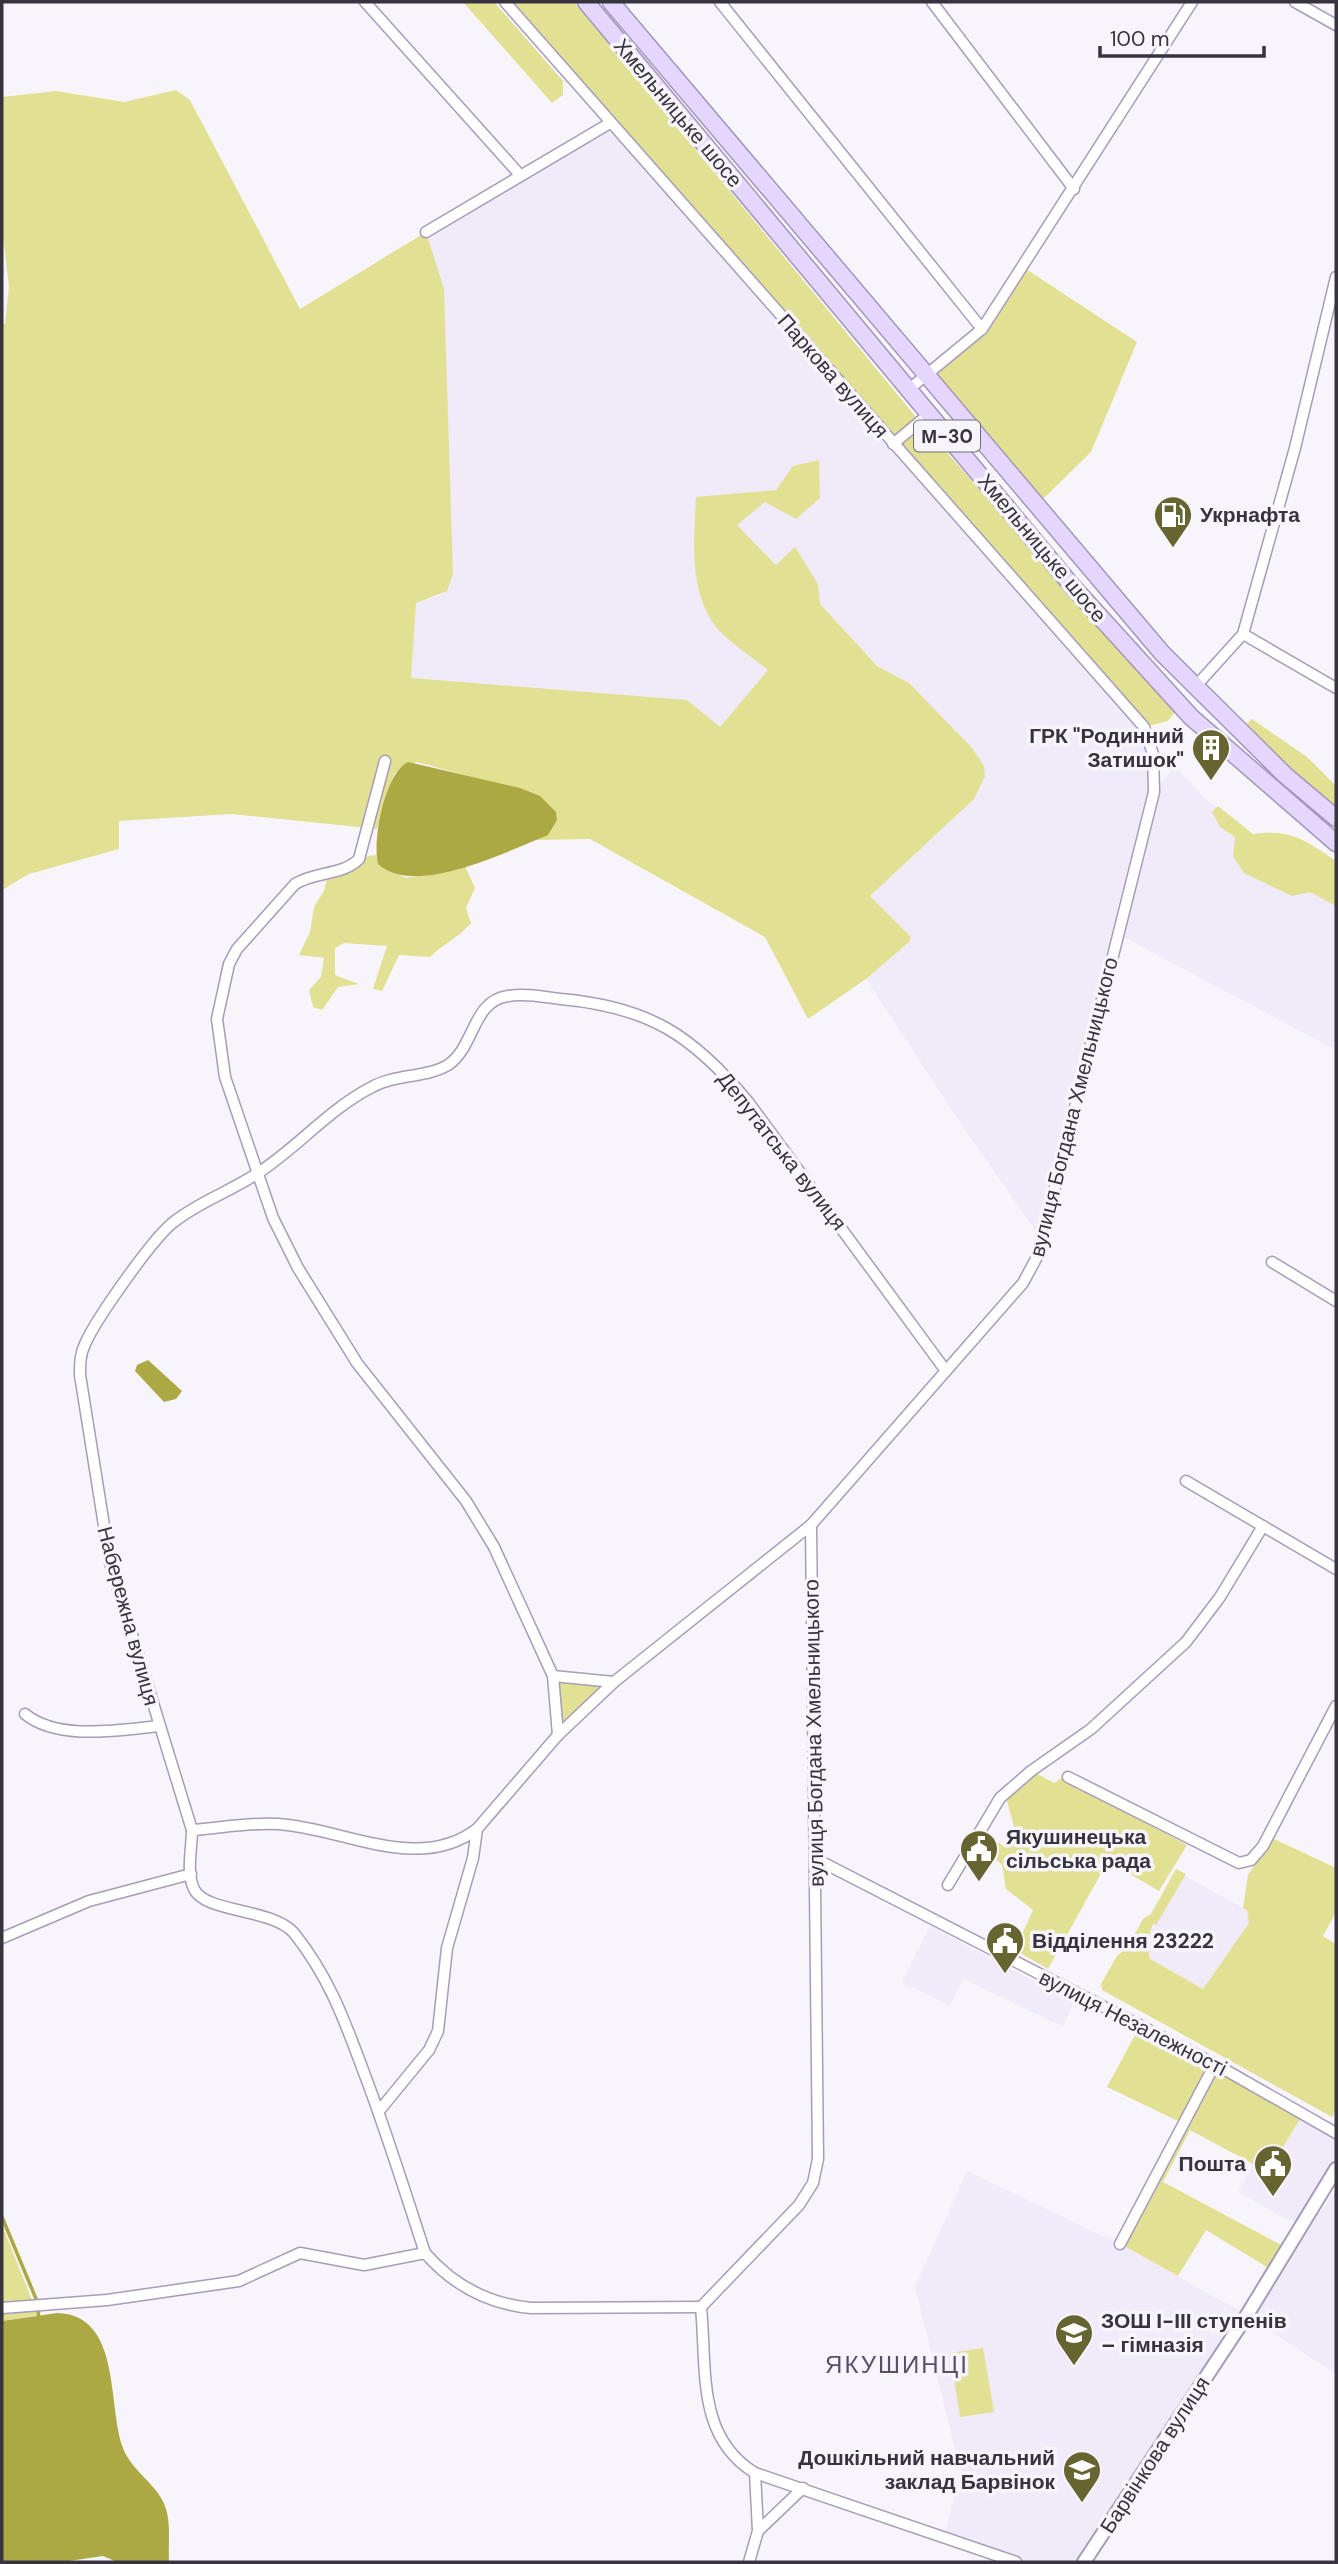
<svg xmlns="http://www.w3.org/2000/svg" width="1338" height="2564" viewBox="0 0 1338 2564" font-family="'DM Sans',sans-serif">
<rect width="100%" height="100%" fill="#f7f5fb"/>
<g fill="#f0eaf9">
<path d="M610 123 1144 727 1155 791 1174 766 1210 803 1336 901V1050L1118 934 1043 1241 963 1127 866 979 909 942 911 937 870 896 974 799 909 683 877 666 833 618 768 670 720 727 410 678 416 603 441 595 426 232Z"/>
<path d="M1182 1874 1247 1910 1249 1923 1203 1989 1150 1959 1146 1942Z"/>
<path d="M930 1926 1074 2002 1063 2027 964 1979 950 2005 902 1983Z"/>
<path d="M1300 2119 1336 2139V2159L1299 2222 1282 2217 1238 2192 1253 2164 1271 2168Z"/>
<path d="M967 2171 1120 2244 1247 2315 1336 2190V2374L1247 2316 1084 2562H1016L944 2536 961 2473 915 2287Z"/>
</g>
<g fill="#e2e092">
<path d="M463 2H494L563 81V95L552 103Z"/>
<path d="M505 2H574L920 422 1175 712 1168 721 1144 727Z"/>
<path d="M176 90 190 100 300 309 426 232 444 289 453 574 447 591 416 603 411 678 687 700 720 727 768 670C752 657 720 636 711 620 689 583 694 538 696 497L776 490 793 466 819 460 820 498 796 519 765 502 737 525 776 565 795 547 818 584 820 604 877 666 909 683 972 748 984 766 985 776 974 799 870 896 911 937 909 942 866 979 808 1019 765 937 590 839 536 840 545 833 540 796 417 762 394 774 377 829 231 814 119 821V849L29 874 2 890V322L5 324 9 287 2 227V97L56 91 124 102Z"/>
<path d="M1023 267 1137 342 1091 452 1040 502 929 373 982 329Z"/>
<path d="M1252 719 1307 757 1336 786V806L1312 788 1246 725Z"/>
<path d="M1218 806 1253 834C1291 829 1305 840 1336 861V906L1310 892 1292 896 1244 873 1233 856 1235 837 1220 827 1212 812Z"/>
<path d="M376 855 378 864 406 878 465 866 475 888 466 908 471 923C459 937 443 944 430 957L399 955 382 991 373 989 387 946 344 943 335 948V975L359 984 338 987 322 1010 313 1007 309 990 321 977 324 958 299 955 310 932 314 907 324 891 327 878 351 871 368 856Z"/>
<path d="M553 1676 614 1682 558 1735Z"/>
<path d="M1036 1773 1054 1783 1062 1778 1187 1845 1159 1891 1108 1861 1048 1969 1015 1950 1033 1910 1006 1889 1002 1865 997 1860 988 1859 978 1870 966 1866 985 1834 1004 1846C1022 1832 1010 1819 1007 1800Z"/>
<path d="M1272 1838 1336 1868V1912L1323 1936 1336 1944V2109L1332 2117 1102 1990 1101 1984 1117 1956 1127 1948 1143 1919 1151 1914 1176 1869 1186 1874 1156 1925 1153 1924 1147 1942 1150 1959 1203 1989 1249 1923 1247 1910 1243 1908 1248 1875Z"/>
<path d="M1135 2035 1203 2069 1204 2075 1178 2121 1107 2087Z"/>
<path d="M1214 2073H1220L1300 2119 1270 2169 1253 2164 1190 2130 1163 2182 1285 2247 1270 2269 1206 2230 1178 2276 1124 2246Z"/>
<path d="M2 2225 38 2315 2 2321Z"/>
<path d="M983 2348 994 2412 960 2417 950 2353Z"/>
</g>
<g fill="#aca843">
<path d="M408 762 520 788 540 796 556 812 557 820 548 835C508 851 414 898 378 864 372 840 385 773 408 762Z"/>
<path d="M148 1360 182 1391 176 1399 164 1402 135 1371 137 1365Z"/>
<path d="M57 2313C122 2315 107 2405 123 2448 131 2471 160 2486 166 2509 171 2524 168 2546 169 2562H117L103 2556 62 2562H2V2321Z"/>
</g>
<g fill="none" stroke-linecap="round" stroke-linejoin="round">
<path stroke="#aca843" stroke-width="3.5" d="M2 2217 39 2306 38 2320"/>
<defs>
<g id="minor">
<path d="M365 2 520 175"/>
<path d="M505 2 1144 727 1153 754 1154 792 1038 1255 1023 1283 811 1525 818 2159 813 2183 799 2205 701 2307C707 2369 696 2437 755 2473L1016 2562"/>
<path d="M720 2 982 329"/>
<path d="M932 2 1074 189"/>
<path d="M1295 2 1336 25"/>
<path d="M426 232 610 123"/>
<path d="M908 390 982 329 1192 2"/>
<path d="M893 444 929 414"/>
<path d="M1243 634 1336 688"/>
<path d="M1195 687 1243 634 1295 448 1336 277"/>
<path d="M385 761 359 859C342 876 315 871 295 884L237 949 229 964 217 1019 225 1077 273 1218 298 1268 357 1363 466 1501 494 1547 553 1676 558 1735"/>
<path d="M1272 1262 1336 1301"/>
<path d="M1186 1481 1336 1569"/>
<path d="M553 1676 614 1682"/>
<path d="M25 1714C58 1741 118 1730 159 1726"/>
<path d="M1068 1777 1239 1863 1251 1860 1263 1846 1336 1706"/>
<path d="M192 1830C220 1828 251 1822 278 1824 343 1828 418 1874 477 1829L558 1735 614 1682 811 1525"/>
<path d="M816 1859 1215 2064 1336 2133"/>
<path d="M948 1885 1000 1798 1031 1771 1091 1729 1186 1642 1220 1597 1263 1526"/>
<path d="M2 1938 89 1901 191 1874"/>
<path d="M379 2111 429 2050 438 2031 447 1948 473 1858 477 1829"/>
<path d="M1120 2244 1215 2064"/>
<path d="M701 2307 531 2308C488 2304 453 2285 425 2253 405 2192 386 2130 363 2070 344 2019 329 1977 294 1933 272 1908 205 1913 194 1889 186 1873 192 1847 192 1830L110 1563 80 1375C80 1364 80 1354 85 1344 96 1319 154 1236 175 1221 201 1201 231 1191 258 1173 298 1147 329 1109 372 1087 395 1074 426 1078 448 1065 475 1047 472 1001 508 996 525 993 544 997 561 999 649 1007 693 1035 749 1103L946 1371"/>
<path d="M2 2308 107 2300 239 2281 300 2253 364 2265 425 2253"/>
<path d="M758 2531 803 2488"/>
<path d="M749 2562 758 2531 755 2473"/>
</g>
<path id="tertiary" d="M1084 2562 1247 2315 1336 2169"/>
<g id="trunk">
<path d="M586 2 1073 587 1191 717 1336 843"/>
<path d="M611 2 1162 653 1285 775 1336 818"/>
</g>
</defs>
<use href="#minor" stroke="#a79cb9" stroke-width="13"/>
<use href="#tertiary" stroke="#a79cb9" stroke-width="16"/>
<use href="#trunk" stroke="#a496b9" stroke-width="19"/>
<use href="#minor" stroke="#fff" stroke-width="10"/>
<use href="#tertiary" stroke="#fff" stroke-width="12"/>
<use href="#trunk" stroke="#e4d6fc" stroke-width="16"/>
</g>
<defs>
<symbol id="fuel-pin" viewBox="-11 -11 22 30"><path d="M0 17L-7.5 6A9.5 9.5 0 1 1 7.5 6Z" fill="#666431" stroke="#f7f5fb"/><path d="M-5.5-6h7V0h2V4h1.3V-2.5L3-4.5l.8-.8L6-3V5H2.5V1h-1V6h-7ZM-4.2-4.7v3.2H.2V-4.7Z" fill="#fff"/></symbol>
<symbol id="building-pin" viewBox="-11 -11 22 30"><path d="M0 17L-7.5 6A9.5 9.5 0 1 1 7.5 6Z" fill="#666431" stroke="#f7f5fb"/><path d="M-4-6H4V6H1V3H-1V6H-4ZM-2.5-4.3h1.7v1.8h-1.7ZM.8-4.3h1.7v1.8H.8ZM-2.5-1h1.7V.8h-1.7ZM.8-1h1.7V.8H.8Z" fill="#fff"/></symbol>
<symbol id="civic-pin" viewBox="-11 -11 22 30"><path d="M0 17L-7.5 6A9.5 9.5 0 1 1 7.5 6Z" fill="#666431" stroke="#f7f5fb"/><path d="M-.6-6.5H3V-4.5H.6V-3L4-1V1h2V6H-6V1h2V-1L-.6-3ZM-1.2 2.5V6h2.4V2.5Z" fill="#fff"/></symbol>
<symbol id="school-pin" viewBox="-11 -11 22 30"><path d="M0 17L-7.5 6A9.5 9.5 0 1 1 7.5 6Z" fill="#666431" stroke="#f7f5fb"/><path d="M0-5L7-2L0 1L-7-2ZM-4 1L0 2.5L4 1V4Q0 6-4 4Z" fill="#fff"/></symbol>
</defs>
<g fill-rule="evenodd">
<use href="#fuel-pin" x="1151" y="493" width="44" height="60"/>
<use href="#building-pin" x="1189" y="726" width="44" height="60"/>
<use href="#civic-pin" x="957" y="1827" width="44" height="60"/>
<use href="#civic-pin" x="983" y="1919" width="44" height="60"/>
<use href="#civic-pin" x="1251" y="2142" width="44" height="60"/>
<use href="#school-pin" x="1052" y="2311" width="44" height="60"/>
<use href="#school-pin" x="1060" y="2448" width="44" height="60"/>
</g>
<g text-anchor="middle" dominant-baseline="central" stroke-width="7" stroke-linejoin="round" paint-order="stroke">
<rect fill="#f7f5fb" stroke="#716d77" stroke-width="2" x="914" y="420.5" width="66" height="31" rx="5"/>
<g font-size="19" font-weight="bold" fill="#37333f">
<text x="947" y="436">М-30</text>
</g>
<g font-size="21" fill="#37333f" stroke="#f7f5fb">
<text transform="translate(678 113) rotate(50)">Хмельницьке шосе</text>
<text transform="translate(833 376) rotate(49)">Паркова вулиця</text>
<text transform="translate(1042 548) rotate(50)">Хмельницьке шосе</text>
<text transform="translate(1074 1107) rotate(-76)">вулиця Богдана Хмельницького</text>
<text transform="translate(782 1151) rotate(52)">Депутатська вулиця</text>
<text transform="translate(128 1616) rotate(75)">Набережна вулиця</text>
<text transform="translate(814 1733) rotate(-91)">вулиця Богдана Хмельницького</text>
<text transform="translate(1133 2023) rotate(27)">вулиця Незалежності</text>
<text transform="translate(1155 2455) rotate(-57)">Барвінкова вулиця</text>
</g>
<g font-size="21" font-weight="bold" fill="#37333f" stroke="#f7f5fb" text-anchor="start">
<text x="1200" y="515">Укрнафта</text>
<text x="1184" y="736" text-anchor="end">ГРК "Родинний<tspan x="1184" dy="24">Затишок"</tspan></text>
<text x="1006" y="1837">Якушинецька<tspan x="1006" dy="24">сільська рада</tspan></text>
<text x="1032" y="1941">Відділення 23222</text>
<text x="1246" y="2164" text-anchor="end">Пошта</text>
<text x="1101" y="2321">ЗОШ І-ІІІ ступенів<tspan x="1101" dy="24">– гімназія</tspan></text>
<text x="1055" y="2458" text-anchor="end">Дошкільний навчальний<tspan x="1055" dy="24">заклад Барвінок</tspan></text>
</g>
<g font-size="24" letter-spacing="2" fill="#5a4f69" stroke="#f7f5fb">
<text x="897" y="2364">ЯКУШИНЦІ</text>
</g>
</g>
<rect width="1338" height="2564" fill="none" stroke="#37333f" stroke-width="7"/>
<path d="M1100 46v10h164v-10" fill="none" stroke="#37333f" stroke-width="3.5"/>
<text x="1110" y="46" font-size="21" fill="#37333f" stroke="#f7f5fb" stroke-width="5" paint-order="stroke">100 m</text>
</svg>
